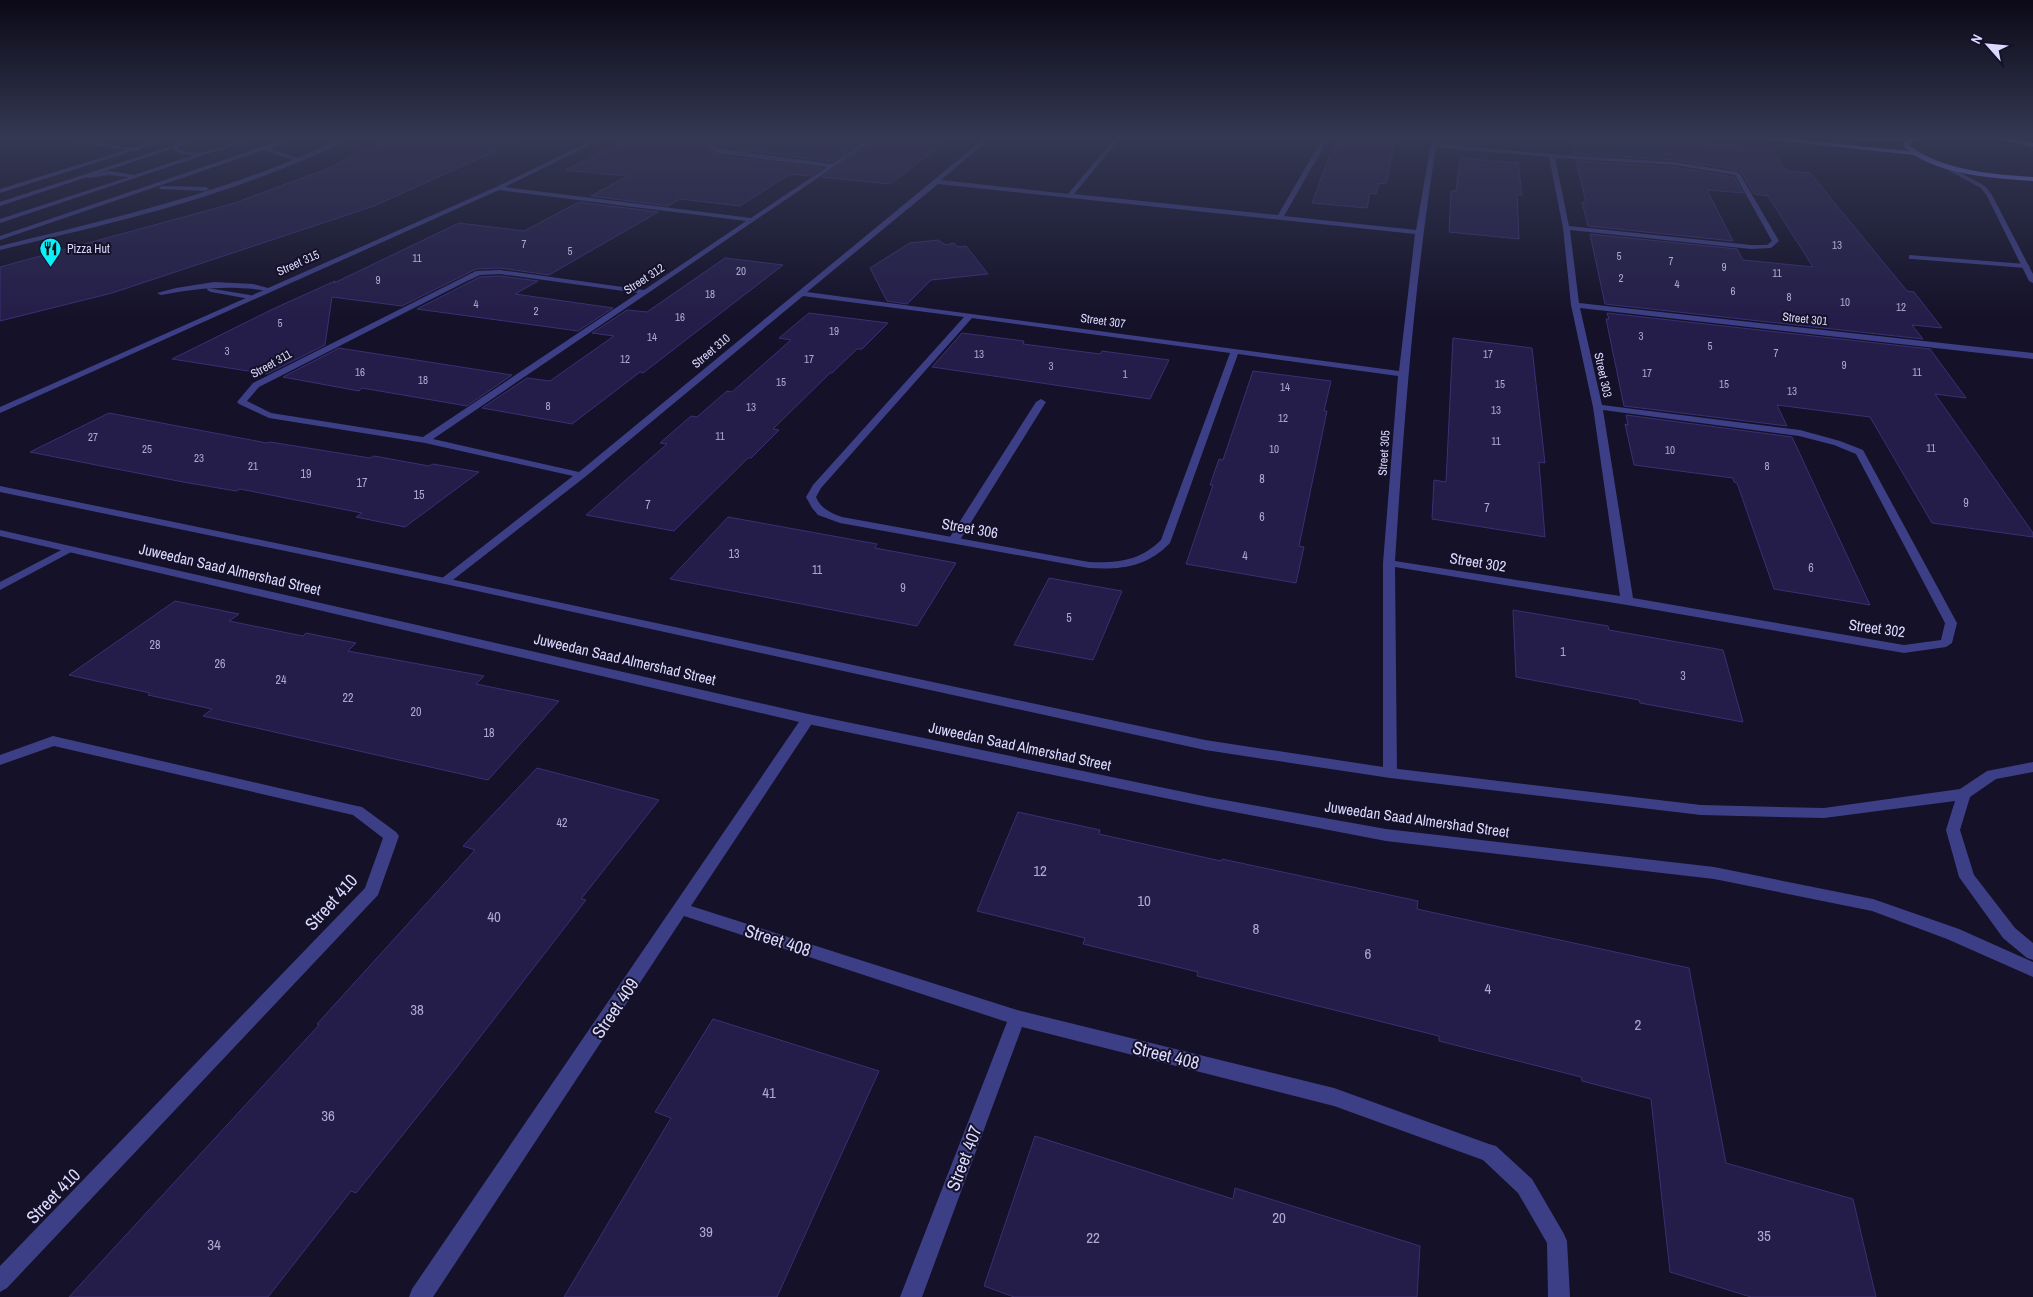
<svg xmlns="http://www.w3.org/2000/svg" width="2033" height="1297" viewBox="0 0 2033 1297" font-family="'Archivo Narrow',sans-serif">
<rect width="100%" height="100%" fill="#141128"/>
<g fill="#241d49" stroke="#3a3074">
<path d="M391 137H527L374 206 112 293 0 321V267L235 203 329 168Z"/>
<path d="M633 137H713L707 142 708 151 722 156 822 168 810 176 790 174 740 206 680 199 668 206 591 196 628 176 565 170Z"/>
<path d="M727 137H836L864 140 832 162 716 146Z"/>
<path d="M901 137H952L890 184 822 177 875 141 894 143Z"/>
<path d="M1570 137H1626L1771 149 1787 171 1810 173 1907 291 1914 292 1942 328 1912 325 1923 339 1605 304 1590 234 1737 249 1743 260 1813 267 1768 196 1754 194 1742 173 1738 170 1674 160 1574 154Z"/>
<path d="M1339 138 1395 142 1386 184 1379 183 1376 194 1370 193 1367 208 1312 203 1329 157H1332Z"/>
<path d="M1460 158 1518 163 1522 195H1517L1519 239 1449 232 1451 191H1456Z"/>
<path d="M1576 161 1674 167 1734 177 1743 193 1707 190 1733 241 1588 226 1582 202H1586Z"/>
<path d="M579 202 658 212 549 275 500 268 476 269 402 306 332 297 325 345 267 374 172 359 275 308 335 281 334 283 459 223 524 231Z"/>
<path d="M938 240 946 245 954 243 958 247 966 246 988 274 931 280 907 304 887 301 870 268 910 243Z"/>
<path d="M725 258 783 265 643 373 640 372 572 424 482 408 527 378 550 381 614 336 592 333 627 310 647 312Z"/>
<path d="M500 276 538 281 515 294 613 308 578 331 417 309 480 277Z"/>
<path d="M809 313 888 323 862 349H857L832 373H830L773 429 779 430 751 458H748L674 531 586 515 667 444 660 443 691 416 697 417 727 391 732 392 791 340 779 338Z"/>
<path d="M1607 313 1930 349 1966 398 1935 394 2033 533V537L1932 523 1870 417 1777 405 1787 426 1624 406 1606 319H1609Z"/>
<path d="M962 333 1024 341 1023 344 1100 354 1102 351 1169 360 1150 399 932 367Z"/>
<path d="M1453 338 1532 348 1545 463 1539 462 1545 537 1432 519 1434 480 1446 482Z"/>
<path d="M339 348 512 375 467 406 362 388 359 391 283 377Z"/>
<path d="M1253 371 1331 381 1324 411H1327L1299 546 1304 547 1296 583 1186 564 1213 485H1210L1219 459 1223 460Z"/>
<path d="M109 413 267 443 270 442 370 458 374 456 429 466 433 464 479 472 405 527 356 517 362 513 240 489 236 491 183 482 30 452Z"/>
<path d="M1626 415 1792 437 1870 605 1774 589 1737 483 1734 482 1733 478 1634 465 1625 424 1628 425Z"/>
<path d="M728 517 877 544 875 548 956 563 917 626 670 579Z"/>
<path d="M1049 578 1122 591 1093 660 1014 645Z"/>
<path d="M175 601 239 614 229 621 303 636 306 633 356 643 348 651 484 676 476 684 559 701 488 780 203 716 212 709 148 695 150 693 69 675Z"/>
<path d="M1513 610 1608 626 1609 630 1723 650 1743 722 1640 703 1639 700 1516 677Z"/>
<path d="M537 768 659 800 581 899 586 900 453 1072 356 1193 351 1191 268 1297H69L319 1025 317 1024 475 850 463 846Z"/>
<path d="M1018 812 1100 830 1099 834 1221 861 1222 859 1418 901 1417 909 1689 968 1726 1163 1853 1199 1876 1297H1751L1670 1272 1651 1099 1582 1081 1581 1077 1439 1041V1036L1197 976 1198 972 1083 944 1085 938 977 911Z"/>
<path d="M713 1019 879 1071 777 1297H564L671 1118 655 1112Z"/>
<path d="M1035 1136 1233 1199 1235 1188 1420 1246 1417 1297H1014L984 1286Z"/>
</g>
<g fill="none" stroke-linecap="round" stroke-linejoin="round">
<g fill="#3d3f86" fill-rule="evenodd">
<path d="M249 137H258L0 223V219L129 177 109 175 88 178 86 175 109 171 134 175 194 155 180 154 173 149 175 146H179V149C197 160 230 144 249 137Z"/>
<path d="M291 137H300L270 149 298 158 343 137H350C329 151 304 160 281 169 191 206 95 227 0 250V246C99 222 198 199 293 160L264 150 0 240V236Z"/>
<path d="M161 186 206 187 209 189 206 191 159 189Z"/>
<path d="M1909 255 2026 264 2030 266 2026 268 1912 259H1909Z"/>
<path d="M214 282 253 284 272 289 268 291C231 285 198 288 161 295L157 293 176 288Z"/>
<path d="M208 288 250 295 254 297 250 299 211 292 207 290Z"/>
<path d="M1041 399 1046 402 960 540 958 542H950L948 540 1036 402Z"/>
</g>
<g fill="#3d3f86" fill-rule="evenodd">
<path d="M34 137H54L140 149 137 151Z"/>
<path d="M599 137H606L505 187 751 218 827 167 723 154 709 150V142L718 137H725L714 144V148L832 164 872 137H878L433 439 579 472 986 137H992L941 180 1068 194 1116 137H1121L1074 194 1278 215 1321 141 1317 137H1323L1327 141 1284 216 1416 230 1432 137H1438L1437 144 1550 154 1674 162 1737 172 1740 174 1779 241 1771 248 1751 249 1570 230 1579 303 2033 353V359L1580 308 1602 405 1800 430 1840 441 1863 450 1957 623 1952 643 1946 647 1904 653 1627 605 1395 567 1397 773 1395 777H1385L1383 773V563L1398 376 1238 354 1170 543C1147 567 1121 570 1089 568L840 523 818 515 812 508 806 497 813 485 964 317 803 296 585 477 449 583 445 584 439 581 441 579 573 476 425 443 269 418 239 404 237 402 253 383 476 271 500 270 644 290 746 221 499 190 0 413V407L496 187ZM1436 147 1549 157 1563 228 1571 305 1593 407 1620 596 1395 561C1404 422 1414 284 1436 147ZM1555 158 1674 165 1735 175 1772 241 1767 245H1751L1569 226ZM938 184 1415 234 1399 371 807 292ZM500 274 638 293 423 437 271 413 247 401 259 387 465 282 480 275ZM972 318 1230 353 1161 540C1140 561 1118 563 1089 562L842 517C831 513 821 509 816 497L821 488ZM1603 410 1799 436 1834 445 1856 454 1945 623 1941 640 1904 645 1633 598Z"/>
<path d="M69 546 75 549 73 551 0 590V582Z"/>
<path d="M808 714 813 716 815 719 691 906 1017 1010 1334 1088 1489 1144 1496 1146 1532 1179 1564 1234 1567 1241 1570 1297H1548L1547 1243 1518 1193 1483 1160 1334 1106 1022 1027 922 1297H900L1007 1022 684 916 433 1297H409L412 1289 803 716Z"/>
<path d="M53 736 357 806 362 807 396 832 399 836 378 895 7 1288 0 1292V1266L365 888 383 838 353 815 54 746 0 765V755Z"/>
</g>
<g fill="#3d3f86" fill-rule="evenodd">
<path d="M168 137H177L0 193V189Z"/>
<path d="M199 137H208L0 206V202Z"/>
<path d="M2018 137H2025L2033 143V147Z"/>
<path d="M1942 163 1985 186 1992 195 2033 274V283L2029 281 1987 196 1981 188 1940 166Z"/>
<path d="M0 486 445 578 1205 740 1390 768 1701 805 1824 808 1960 789 1987 771 2033 762V772L1996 779 1970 797 1960 830 1974 875 2015 928 2033 943V960L2027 958 2003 938 1959 877 1946 830 1955 801 1824 818 1701 815 1390 778 1205 750 445 584 0 492Z"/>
<path d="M0 530 808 714 1208 797 1386 829 1714 867 1873 899 1959 929 2033 962V977L1947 939 1872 911 1714 879 1386 841 1208 807 808 724 0 536Z"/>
</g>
<g fill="#7378fb" fill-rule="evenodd">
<path d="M1742 137H1770L1909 151 1904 147V142L1908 140H1853L1850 138 1921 137 1910 143V146C1945 171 1991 174 2033 177V181C1994 178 1948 176 1914 155Z"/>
<path d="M1984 137H1999L2033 143V147Z"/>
</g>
</g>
<linearGradient id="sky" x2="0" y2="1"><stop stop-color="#0b0916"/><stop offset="0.43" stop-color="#343853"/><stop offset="1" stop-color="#343853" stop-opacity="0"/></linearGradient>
<rect width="2033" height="319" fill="url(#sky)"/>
<defs>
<symbol id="restaurant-pin" viewBox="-11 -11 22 30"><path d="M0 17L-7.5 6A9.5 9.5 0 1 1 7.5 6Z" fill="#0beff8" stroke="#141128"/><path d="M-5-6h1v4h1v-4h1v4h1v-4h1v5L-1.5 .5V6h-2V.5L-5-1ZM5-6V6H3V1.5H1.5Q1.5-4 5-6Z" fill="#111"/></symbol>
</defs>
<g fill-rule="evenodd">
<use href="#restaurant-pin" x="38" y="236" width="25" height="34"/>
</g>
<g text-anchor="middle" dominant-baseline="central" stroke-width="4" stroke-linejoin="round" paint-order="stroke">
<g font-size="11" fill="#adaad1">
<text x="524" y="244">7</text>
<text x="1837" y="245">13</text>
<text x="570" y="251">5</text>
<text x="1619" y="256">5</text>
<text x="417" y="258">11</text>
<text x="1671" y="261">7</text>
<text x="1724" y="267">9</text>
<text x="741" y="271">20</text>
<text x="1777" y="273">11</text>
<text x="1621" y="278">2</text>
<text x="378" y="280">9</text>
<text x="1677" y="284">4</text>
<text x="1733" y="291">6</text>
<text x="710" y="294">18</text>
<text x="1789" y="297">8</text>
<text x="1845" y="302">10</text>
<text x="476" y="304">4</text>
<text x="1901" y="307">12</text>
<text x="536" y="311">2</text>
<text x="680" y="317">16</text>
<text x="280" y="323">5</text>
<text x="834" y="331">19</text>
<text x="1641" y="336">3</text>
<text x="652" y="337">14</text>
<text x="1710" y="346">5</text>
<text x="227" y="351">3</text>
<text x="1776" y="353">7</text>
<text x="979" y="354">13</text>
<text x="1488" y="354">17</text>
<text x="625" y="359">12</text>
<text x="809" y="359">17</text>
<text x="1844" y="365">9</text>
<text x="1051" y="366">3</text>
<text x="360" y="372">16</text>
<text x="1917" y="372">11</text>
<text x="1647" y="373">17</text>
<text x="1125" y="374">1</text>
<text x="423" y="380">18</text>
<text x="781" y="382">15</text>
<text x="1500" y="384">15</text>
<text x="1724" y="384">15</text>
<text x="1285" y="387">14</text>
<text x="1792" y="391">13</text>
<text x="548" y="406">8</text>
<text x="751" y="407">13</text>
<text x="1496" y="410">13</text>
<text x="1283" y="418">12</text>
<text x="720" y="436">11</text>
<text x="93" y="437">27</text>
<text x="1496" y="441">11</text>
<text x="1931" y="448">11</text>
<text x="147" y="449">25</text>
<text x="1274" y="449">10</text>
<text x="1670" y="450">10</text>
<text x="199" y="458">23</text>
<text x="253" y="466">21</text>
<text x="1767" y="466">8</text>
</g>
<g font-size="12" fill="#dbd9fe" stroke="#141128" text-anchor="start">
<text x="67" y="249">Pizza Hut</text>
</g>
<g font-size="12" fill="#dbd9fe" stroke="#141128">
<text transform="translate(298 263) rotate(-24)">Street 315</text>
<text transform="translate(644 279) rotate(-33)">Street 312</text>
<text transform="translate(1805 319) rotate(6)">Street 301</text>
<text transform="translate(1103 321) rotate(8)">Street 307</text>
<text transform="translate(711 351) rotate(-40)">Street 310</text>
<text transform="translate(271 364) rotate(-29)">Street 311</text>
<text transform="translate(1603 375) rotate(78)">Street 303</text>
<text transform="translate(1384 453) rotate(-86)">Street 305</text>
</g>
<g font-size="12" fill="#adaad1">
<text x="306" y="474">19</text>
<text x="1262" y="479">8</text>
<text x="362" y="483">17</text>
<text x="419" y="495">15</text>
<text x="1966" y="503">9</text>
<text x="648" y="505">7</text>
<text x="1487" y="508">7</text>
<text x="1262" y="517">6</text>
<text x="734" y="554">13</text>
<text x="1245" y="556">4</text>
<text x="1811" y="568">6</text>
<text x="817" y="570">11</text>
<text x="903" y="588">9</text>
<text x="1069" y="618">5</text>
<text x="155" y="645">28</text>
<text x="1563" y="652">1</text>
<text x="220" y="664">26</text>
<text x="1683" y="676">3</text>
<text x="281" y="680">24</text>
<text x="348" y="698">22</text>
<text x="416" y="712">20</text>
<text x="489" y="733">18</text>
<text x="562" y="823">42</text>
</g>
<g font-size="15" fill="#dbd9fe" stroke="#141128">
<text transform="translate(970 528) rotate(10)">Street 306</text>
<text transform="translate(1478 562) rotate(9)">Street 302</text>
<text transform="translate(230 569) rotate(13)">Juweedan Saad Almershad Street</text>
<text transform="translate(1877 628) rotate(8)">Street 302</text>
<text transform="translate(625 659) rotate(13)">Juweedan Saad Almershad Street</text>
<text transform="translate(1020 746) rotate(12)">Juweedan Saad Almershad Street</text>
<text transform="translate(1417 819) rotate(8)">Juweedan Saad Almershad Street</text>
</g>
<g font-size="15" fill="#adaad1">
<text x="1040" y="870">12</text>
<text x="1144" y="900">10</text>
<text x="494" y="916">40</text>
<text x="1256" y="928">8</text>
<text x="1368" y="953">6</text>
<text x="1488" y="988">4</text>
<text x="417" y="1009">38</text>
<text x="1638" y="1024">2</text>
<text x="769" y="1092">41</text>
<text x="328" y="1115">36</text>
<text x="1279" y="1217">20</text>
<text x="706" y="1231">39</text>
<text x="1764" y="1235">35</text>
<text x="1093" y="1237">22</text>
<text x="214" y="1244">34</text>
</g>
<g font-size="18" fill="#dbd9fe" stroke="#141128">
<text transform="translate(331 902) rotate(-48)">Street 410</text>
<text transform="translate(778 940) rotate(18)">Street 408</text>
<text transform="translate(615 1008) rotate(-56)">Street 409</text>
<text transform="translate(1166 1055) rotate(14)">Street 408</text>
<text transform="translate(964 1158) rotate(-69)">Street 407</text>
<text transform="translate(53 1196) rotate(-46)">Street 410</text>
</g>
</g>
<g transform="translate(1988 45) rotate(297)" stroke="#141128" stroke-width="4" paint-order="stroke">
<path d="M0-4L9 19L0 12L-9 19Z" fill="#dbd9fe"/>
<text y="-8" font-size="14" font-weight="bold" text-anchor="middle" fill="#dbd9fe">N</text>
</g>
</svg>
